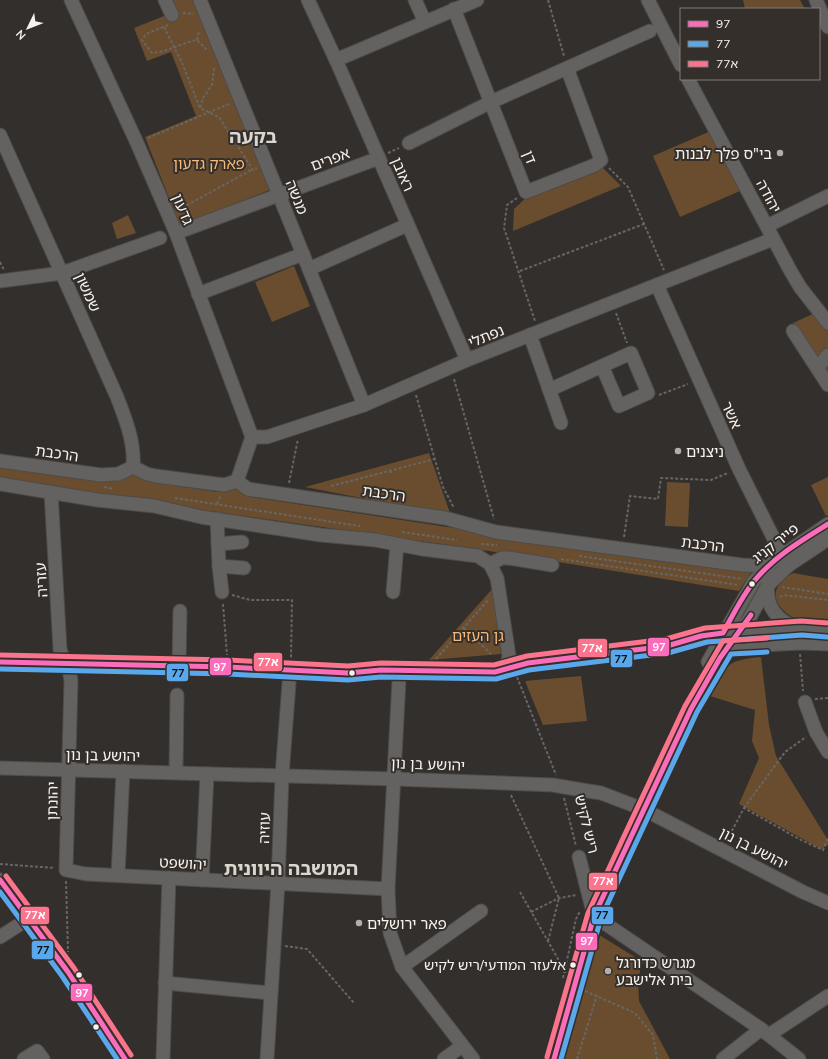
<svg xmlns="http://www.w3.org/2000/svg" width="828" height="1059" viewBox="0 0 828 1059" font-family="Mulish,'Noto Sans Hebrew',sans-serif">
<rect width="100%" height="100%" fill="#322f2d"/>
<g fill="#694d2e">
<path d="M170 0H196L272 189 180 226 145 137 196 116 171 52 147 61 134 28 174 12Z"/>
<path d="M743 0H800L805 9H745Z"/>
<path d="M713 130 740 191 680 217 653 156Z"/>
<path d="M602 167 621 186 513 231 514 209 527 197Z"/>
<path d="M128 215 136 233 117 239 112 223Z"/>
<path d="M294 266 310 306 272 322 255 282Z"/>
<path d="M815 313 828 328V377L793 323Z"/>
<path d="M429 453 450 513 397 505 305 487Z"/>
<path d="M0 465 128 477 136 474 161 483 217 492 234 487 251 497 500 535 752 571 739 591 496 552 0 481Z"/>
<path d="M828 477V515L826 516 811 485Z"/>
<path d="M667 482 690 483 688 527 665 526Z"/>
<path d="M793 573 828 579V621C819 621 808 622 800 620 786 617 768 599 779 585 782 580 788 576 793 573Z"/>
<path d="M493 588 501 654 429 660Z"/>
<path d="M761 657 769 725 776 756 828 840V845L821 849 739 804 759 758 752 741 755 710 710 696C724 666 726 660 761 657Z"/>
<path d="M581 676 587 721 543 725 525 681Z"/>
<path d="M596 933 643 962 638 978 639 1001 670 1059H561Z"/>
</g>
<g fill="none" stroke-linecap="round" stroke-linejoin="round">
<defs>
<g id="minor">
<path d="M71 0 137 143 176 233 252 437"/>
<path d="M165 0 172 15"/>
<path d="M200 0 364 405"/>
<path d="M308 0 336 60 467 360"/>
<path d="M415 0 425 22"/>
<path d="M648 0 681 65"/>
<path d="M816 0 828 27"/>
<path d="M454 9 526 192 595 165 601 160 567 68"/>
<path d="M336 60 477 0"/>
<path d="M688 79 790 270 800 287 828 323"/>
<path d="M0 135 117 397C126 420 135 443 133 467"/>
<path d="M409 143 491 102 650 31"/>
<path d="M767 226 828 196"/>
<path d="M176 233 379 158"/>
<path d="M309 269 407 225"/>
<path d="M0 281 62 273 160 238"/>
<path d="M657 285 739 469 782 555"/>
<path d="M198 294 303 254"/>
<path d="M793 331 828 385"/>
<path d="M530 335 561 423"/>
<path d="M817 368 828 355"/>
<path d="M549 390 631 353 648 393 619 406 602 366"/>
<path d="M0 461 101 475 118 474 133 467"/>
<path d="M133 467 147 474 156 476 224 485 237 481"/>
<path d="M237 481 252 437H267L364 405 467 360 773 239"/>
<path d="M237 481 248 489 254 490 445 518 496 532 742 565 769 566"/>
<path d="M0 484 97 500 154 506 201 517 321 535 375 540 422 549 478 556 490 564 497 578 509 656 507 664 500 671"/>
<path d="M51 492 60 649 63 658 68 663"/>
<path d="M217 519 219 566 244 568"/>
<path d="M218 544 242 542"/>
<path d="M490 564 502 558H508L552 565"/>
<path d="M219 566 222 592"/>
<path d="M768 585C765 606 778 623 798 627"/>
<path d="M393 592 397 545"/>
<path d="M727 647 801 643 828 644"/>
<path d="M0 662 228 667 348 673 381 670 495 672 528 663 667 646 706 635 802 628 828 630"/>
<path d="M708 662 754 581 773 562 828 524"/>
<path d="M68 663 71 681 66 870 86 874 388 889"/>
<path d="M179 666 180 611"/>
<path d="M399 680 388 889 390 933 402 967 473 1059"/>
<path d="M805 702 816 732 828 752"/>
<path d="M0 768 395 779 553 785 588 791 601 793 643 809 803 892 828 903"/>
<path d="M176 772 177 695"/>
<path d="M579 857 594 916 761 1029 799 1059"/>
<path d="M118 875 123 771"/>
<path d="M0 880 68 972 125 1059"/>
<path d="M202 880 207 774"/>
<path d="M0 937 28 919"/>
<path d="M402 967 481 911"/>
<path d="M165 983 270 993"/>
<path d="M769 1035 828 996"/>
<path d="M24 1059 37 1051 43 1059"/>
<path d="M163 1059 169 878"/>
<path d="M267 1059 278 883 282 776 290 670"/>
<path d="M444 1059 462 1046"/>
<path d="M554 1059 594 916 691 709 720 658 749 619 768 585 789 565 828 539"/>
<path d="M723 1059 761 1029"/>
</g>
</defs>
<use href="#minor" stroke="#4e4c49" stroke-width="15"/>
<g stroke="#686664" stroke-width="2" stroke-dasharray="3 2" stroke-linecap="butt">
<path d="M548 0 564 56"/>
<path d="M183 13 194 14"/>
<path d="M168 25 146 34 142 40 152 53C168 52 181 43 197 40L207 50"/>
<path d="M164 27 183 65 200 108"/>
<path d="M197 40 199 31"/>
<path d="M214 68 212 85 203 98 200 108 219 117 253 170 257 168"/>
<path d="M148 138 231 103"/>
<path d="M388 153 399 148"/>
<path d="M609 168 628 187 664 270"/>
<path d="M517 198 507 205 504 228 535 321"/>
<path d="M178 210 253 169"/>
<path d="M0 262 4 270"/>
<path d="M520 271 644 224"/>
<path d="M616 313 627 343"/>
<path d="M454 379 494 519"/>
<path d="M416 395 443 487 454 508"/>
<path d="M659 395 688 384"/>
<path d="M391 470V475"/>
<path d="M289 483 298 439"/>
<path d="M331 486 435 459"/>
<path d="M104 487 113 489"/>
<path d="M175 498 360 526"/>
<path d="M217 504 221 495"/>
<path d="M402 532 457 540"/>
<path d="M624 537 630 496 658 499 661 478 711 480 728 473"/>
<path d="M481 544 497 545"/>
<path d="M579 556 743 579"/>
<path d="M561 559 739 585"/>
<path d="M782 587 828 594"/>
<path d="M232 595 250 600H292L291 659"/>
<path d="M780 597 783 595 828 600"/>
<path d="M223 604 227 655"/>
<path d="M464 628 491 654"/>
<path d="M800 654 803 691"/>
<path d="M436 659 489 599"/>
<path d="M517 677 556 775"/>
<path d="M815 699 828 698"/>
<path d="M511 795 559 898 548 941"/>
<path d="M564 798 576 846"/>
<path d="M744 808 785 752 806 737"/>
<path d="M727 840 744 808 801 840 823 850 828 838"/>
<path d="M0 864 55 868"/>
<path d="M66 881 68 952"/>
<path d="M520 892 566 973"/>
<path d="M531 912 559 898 577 895"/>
<path d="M285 946 307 949 354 1003"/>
<path d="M563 978 576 919 580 911"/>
<path d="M585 991 635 1013 653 1035 657 1059"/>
<path d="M577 1059 597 995"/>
</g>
<use href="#minor" stroke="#646260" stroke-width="13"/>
<defs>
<g id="bus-1">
<path d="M0 662 228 667 348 673 381 670 495 672 528 663 667 646 701 636 723 633C733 615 742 596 755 580 775 556 802 540 828 524"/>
<path d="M0 880 68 972 125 1059"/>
<path d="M554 1059 594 916 691 709 720 658 751 615"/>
</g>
<g id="bus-2">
<path d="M0 669 228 674 348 680 381 677 496 679 529 670 668 653 707 642 802 635 827 637"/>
<path d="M0 892 62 976 117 1059"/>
<path d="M561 1059 601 918 697 712 731 654 767 652"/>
</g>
<g id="bus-3">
<path d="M0 655 228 660 348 666 381 663 494 665 527 656 666 639 705 628 801 621 828 623"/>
<path d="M6 876 74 968 131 1055"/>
<path d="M547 1057 588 913 685 706 723 641 767 638"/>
</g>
</defs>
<use href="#bus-1" stroke="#342f2b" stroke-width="8"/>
<use href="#bus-2" stroke="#342f2b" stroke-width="8"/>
<use href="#bus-3" stroke="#342f2b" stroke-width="8"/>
<use href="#bus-1" stroke="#fb6dba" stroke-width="5"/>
<use href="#bus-2" stroke="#5aa8eb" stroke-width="5"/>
<use href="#bus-3" stroke="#fc738d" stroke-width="5"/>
</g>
<g fill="#b1aeab" stroke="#342f2b" stroke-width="1.5">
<circle cx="780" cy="153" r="4"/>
<circle cx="678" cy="451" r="4"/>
<circle cx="359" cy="923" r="4"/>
<circle cx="608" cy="971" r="4"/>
</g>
<g fill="#f6f3ef" stroke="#342f2b" stroke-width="1.5">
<circle cx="752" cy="584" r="3.5"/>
<circle cx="352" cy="673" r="3.5"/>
<circle cx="573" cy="965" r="3.5"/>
<circle cx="79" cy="975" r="3.5"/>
<circle cx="96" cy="1027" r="3.5"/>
</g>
<g text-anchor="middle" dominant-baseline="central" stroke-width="4" stroke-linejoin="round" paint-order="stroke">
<g font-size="14" fill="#f6f3ef" stroke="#342f2b" text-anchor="end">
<text x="566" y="965">אלעזר המודעי/ריש לקיש</text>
</g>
<g font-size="15" fill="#f6f3ef" stroke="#342f2b" text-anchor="start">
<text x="772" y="153" text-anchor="end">בי"ס פלך לבנות</text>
<text x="686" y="451">ניצנים</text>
<text x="367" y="923">פאר ירושלים</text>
<text x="616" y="962">מגרש כדורגל<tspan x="616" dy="17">בית אלישבע</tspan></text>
</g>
<g font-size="15" fill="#f6f3ef" stroke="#342f2b">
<text transform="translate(530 157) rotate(68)">דן</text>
<text transform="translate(330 159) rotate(-20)">אפרים</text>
<text transform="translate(403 174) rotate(67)">ראובן</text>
<text transform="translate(769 196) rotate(62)">יהודה</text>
<text transform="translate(297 197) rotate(68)">מנשה</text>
<text transform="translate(183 209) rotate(67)">גדעון</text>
<text transform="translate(88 292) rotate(66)">שמשון</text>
<text transform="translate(486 336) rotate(-22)">נפתלי</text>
<text transform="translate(732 415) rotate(66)">אשר</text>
<text transform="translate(57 453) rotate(8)">הרכבת</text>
<text transform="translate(384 493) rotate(8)">הרכבת</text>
<text transform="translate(775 543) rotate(-38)">פייר קניג</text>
<text transform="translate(703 544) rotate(7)">הרכבת</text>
<text transform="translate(41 580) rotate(-93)">עזריה</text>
<text transform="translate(103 755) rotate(1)">יהושע בן נון</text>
<text transform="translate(428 764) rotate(2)">יהושע בן נון</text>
<text transform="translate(52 801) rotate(-89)">יהונתן</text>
<text transform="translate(587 824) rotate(76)">ריש לקיש</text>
<text transform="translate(264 828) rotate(-88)">עוזיה</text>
<text transform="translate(754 848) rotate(27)">יהושע בן נון</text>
<text transform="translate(183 863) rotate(3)">יהושפט</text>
</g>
<g font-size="15" fill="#f5ba7b" stroke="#342f2b">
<text x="209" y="163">פארק גדעון</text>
<text x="478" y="635">גן העזים</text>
</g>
<g font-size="19" font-weight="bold" fill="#dcd6d0" stroke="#342f2b">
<text x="253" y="136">בקעה</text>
<text x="291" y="868">המושבה היוונית</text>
</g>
</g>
<g stroke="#342f2b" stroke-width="1.5">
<rect x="647" y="637" width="23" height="20" rx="4" fill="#fb6dba"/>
<rect x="577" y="638" width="31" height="20" rx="4" fill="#fc738d"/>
<rect x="610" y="649" width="23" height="19" rx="4" fill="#5aa8eb"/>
<rect x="253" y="652" width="30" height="20" rx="4" fill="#fc738d"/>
<rect x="209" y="657" width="23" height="19" rx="4" fill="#fb6dba"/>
<rect x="166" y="663" width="23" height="19" rx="4" fill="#5aa8eb"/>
<rect x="588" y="872" width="30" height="19" rx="4" fill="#fc738d"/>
<rect x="591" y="906" width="23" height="19" rx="4" fill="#5aa8eb"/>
<rect x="20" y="906" width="30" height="19" rx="4" fill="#fc738d"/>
<rect x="575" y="932" width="23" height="19" rx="4" fill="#fb6dba"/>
<rect x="31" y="940" width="23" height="20" rx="4" fill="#5aa8eb"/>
<rect x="70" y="983" width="23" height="19" rx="4" fill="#fb6dba"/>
</g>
<g font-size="11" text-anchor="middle" font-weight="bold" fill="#fff">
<text x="659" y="651">97</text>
<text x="592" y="652">77א</text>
<text x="268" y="666">77א</text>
<text x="220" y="671">97</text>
<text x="603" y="885">77א</text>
<text x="35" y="919">77א</text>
<text x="587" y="945">97</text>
<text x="82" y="997">97</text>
</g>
<g font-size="11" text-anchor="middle" font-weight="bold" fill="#111">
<text x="621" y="663">77</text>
<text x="178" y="677">77</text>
<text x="602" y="919">77</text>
<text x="43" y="954">77</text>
</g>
<rect x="680" y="8" width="140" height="72" fill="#342f2b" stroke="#827d79"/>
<rect x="688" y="21" width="20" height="6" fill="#fb6dba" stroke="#827d79"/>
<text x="716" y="28" font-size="12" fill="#f6f3ef">97</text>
<rect x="688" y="41" width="20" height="6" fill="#5aa8eb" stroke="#827d79"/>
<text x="716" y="48" font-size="12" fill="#f6f3ef">77</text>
<rect x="688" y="61" width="20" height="6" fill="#fc738d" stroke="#827d79"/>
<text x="716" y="68" font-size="12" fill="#f6f3ef">77א</text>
<g transform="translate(28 28) rotate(227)" stroke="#342f2b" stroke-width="3" paint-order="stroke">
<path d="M0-3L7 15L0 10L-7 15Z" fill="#f6f3ef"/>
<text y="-6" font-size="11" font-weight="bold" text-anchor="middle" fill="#f6f3ef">N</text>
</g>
</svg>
